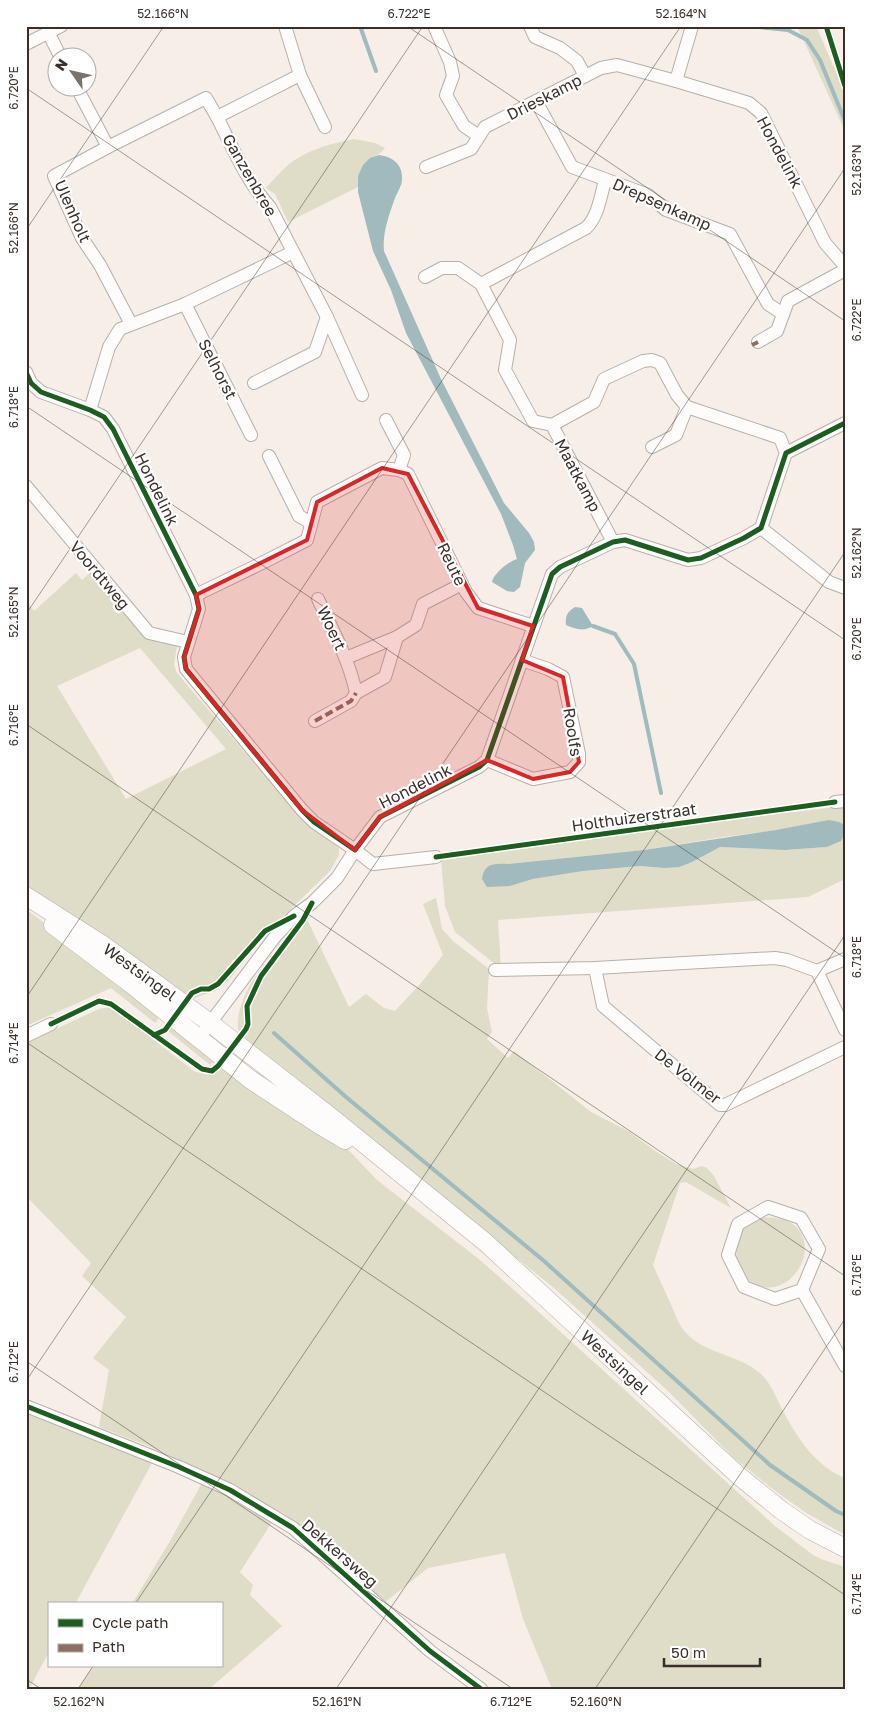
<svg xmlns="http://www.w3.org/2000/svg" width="871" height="1715" viewBox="0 0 871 1715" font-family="'Golos Text',sans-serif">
<rect width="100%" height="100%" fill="#f6eee7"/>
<g fill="#dfdcc8" fill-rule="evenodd">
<path d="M797 26H816L845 93V131Z"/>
<path d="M354 139 375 143 385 148C380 154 378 154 372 158 362 163 358 177 358 187L288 222 275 194 266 188C273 180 280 172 288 165 306 150 332 143 354 139Z"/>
<path d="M93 570 147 635 177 646 174 665 177 673 297 813 311 827 339 848V855L330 871 268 931 229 980 217 990 189 1000 26 890V601L34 611 76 573 82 580ZM140 648 226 749 126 799 57 686Z"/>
<path d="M845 806V825L839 822 723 837 644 850 507 864H495L510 886 533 879 583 871 640 866 664 868 692 862 720 847 785 850 827 847 841 841 845 834V879L808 897 498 920 501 969 455 932 445 906 441 859 726 820Z"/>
<path d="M436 898 442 929 453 941 489 969 487 1008 492 1032 487 1039 508 1058 514 1051 591 1112 630 1132 655 1151 676 1164 693 1169 702 1166 707 1168 714 1176 731 1208 686 1182 680 1183 653 1265C659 1279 666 1293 672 1307 675 1314 678 1322 682 1328 701 1355 740 1353 763 1376 772 1386 776 1397 782 1409 796 1436 815 1466 845 1478V1535L805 1512 774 1490 734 1458 668 1391 554 1288 240 1036C239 1032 237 1026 238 1021 240 984 282 944 305 915L349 1007 366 994 384 1008 395 1011 421 983 443 955 423 904Z"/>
<path d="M26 909 162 1014 155 1023 111 988 26 1026Z"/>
<path d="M111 1007 194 1071C210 1076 212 1074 224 1064L341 1142 377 1180 480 1260 522 1297 775 1526 813 1555 821 1559 845 1567V1689H552L523 1619 505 1553 428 1568 384 1603 305 1534 202 1470 146 1445 99 1427 109 1370 93 1358 126 1317 82 1276 91 1263 26 1196V1043L99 1009Z"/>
<path d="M173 1023 217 1058 210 1065 168 1031Z"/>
<path d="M759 1218C764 1218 769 1217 774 1218 805 1220 814 1251 795 1274 768 1306 725 1276 739 1239 743 1227 747 1222 759 1218Z"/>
<path d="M26 1408 152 1463 75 1604H49V1652L29 1689H26Z"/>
<path d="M202 1483 234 1498 272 1522 240 1572 253 1585 250 1595 282 1626 209 1689H78L93 1666H221V1604H132L170 1541Z"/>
</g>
<g fill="#a1babe">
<path d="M379 155C393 157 403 164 402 180 402 185 397 193 395 198 389 215 382 234 384 251L441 379 504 503 529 533 534 542 535 550 525 563 520 587 514 592 507 591 492 582C493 574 509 561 517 559L513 545 501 514 406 333 391 290 373 251 358 192V176L363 165 370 158Z"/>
<path d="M575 607 582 608 593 626C584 632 575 629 566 625 565 616 567 612 575 607Z"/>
<path d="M829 820 839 822 845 825V834L841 841 827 847 785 850 720 847 692 862 679 867 664 868 640 866 583 871 533 879 510 886 487 887 482 879C484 864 493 863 507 864L644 850 776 830Z"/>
</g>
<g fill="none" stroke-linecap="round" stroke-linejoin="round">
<g stroke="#a1babe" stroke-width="4">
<path d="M360 26 376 71"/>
<path d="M748 26 788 30 807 40 820 60 845 121"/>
<path d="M593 626 615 634 634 664 661 793"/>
<path d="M274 1033 346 1097 544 1261 770 1465 836 1511 845 1515"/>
</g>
<defs>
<g id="minor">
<path d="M285 26 300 75 217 117C233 148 246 181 270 207L327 317 362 395"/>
<path d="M436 26 435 28 450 62 453 76 446 95 464 126 479 136"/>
<path d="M530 26 535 37 560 48 577 61 585 76"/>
<path d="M692 26 676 81 749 103 761 113 825 243 845 266"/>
<path d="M48 32 61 58"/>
<path d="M26 44 61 26"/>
<path d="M300 75 325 127"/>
<path d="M77 88 108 147"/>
<path d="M536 101 572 167 648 195 666 210 730 234 768 304 783 314"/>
<path d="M426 167 471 149 485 127 601 68 617 65 676 81"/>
<path d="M425 277 442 268H458L481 284 510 340 505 370 533 421 552 425 613 542"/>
<path d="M481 284 586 228C598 217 601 195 605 180"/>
<path d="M185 304 251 435"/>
<path d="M131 324 100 265 82 238 54 176 108 147 206 98 217 117"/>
<path d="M758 342 777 331 788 301 845 270"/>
<path d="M26 372 31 383 41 392 90 410 104 417 113 429 196 595 199 609 184 657 186 669 302 810 314 822 355 850 380 817 479 767 487 760 552 574 560 567 613 542 625 540 688 560 701 558 744 538 761 528 786 453 845 423"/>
<path d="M254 383 315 352 327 317"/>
<path d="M90 410 109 347 120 329 185 304 293 252"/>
<path d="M386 420 404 455 399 470"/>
<path d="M552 425 594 402 604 379 643 361 652 360 660 363 677 395 687 407 780 438 786 453"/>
<path d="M652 447 676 435 687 407"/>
<path d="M269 456 299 516 311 523"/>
<path d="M26 486 149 633 188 642"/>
<path d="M761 528 829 582 845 588"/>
<path d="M196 595 262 563 307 540 317 502 382 468 399 470 408 474 466 592 478 608 533 626"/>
<path d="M318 599C332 629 349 659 356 693"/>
<path d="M346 658 397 637 416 625 423 604 462 584"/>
<path d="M315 721 351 701 356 693 385 677 397 637"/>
<path d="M487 760 533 779 570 772 579 762V754L563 677 548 669 522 660"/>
<path d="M835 802 845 801"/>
<path d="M595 968 603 1006 720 1105H725L845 1047"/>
<path d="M495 970 595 968 775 958 787 960 817 971 845 1030"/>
<path d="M817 971 845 959"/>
<path d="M26 1036 51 1024"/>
<path d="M199 1038 274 938 294 916 312 903 337 878 355 850 373 864 436 857"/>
<path d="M768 1207 801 1218 819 1249 802 1290 775 1299 744 1287 728 1255 738 1224Z"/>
<path d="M802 1290 845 1366"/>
<path d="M26 1406 179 1467 230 1490 293 1528 430 1651 481 1689"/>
</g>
<g id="secondary">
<path d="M26 896 103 945 210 1023 331 1117 485 1242 739 1476 781 1510 810 1530 845 1548"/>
<path d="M53 925 131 984 251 1080 318 1124 345 1140"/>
</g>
</defs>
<use href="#minor" stroke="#b7b0a9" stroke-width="14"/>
<use href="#secondary" stroke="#b7b0a9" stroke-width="19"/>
<use href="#minor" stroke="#fefcfb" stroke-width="12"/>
<use href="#secondary" stroke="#fefcfb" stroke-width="18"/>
<g stroke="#8d6e63" stroke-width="4" stroke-dasharray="8 4" stroke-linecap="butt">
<path d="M752 345 758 342"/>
<path d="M315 721 351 701 356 693"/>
</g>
<defs>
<g id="cycleway">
<path d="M826 26 845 86"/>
<path d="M26 372 31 383 41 392 90 410 104 417 113 429 196 595 199 609 184 657 186 669 302 810 314 822 355 850 380 817 479 767 487 760 552 574 560 567 613 542 625 540 688 560 701 558 744 538 761 528 786 453 845 423"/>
<path d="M436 857 835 802"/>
<path d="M51 1024 99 1001 111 1004 202 1069 212 1071 218 1066 246 1029 248 1024 247 1006 261 976 303 920 312 903"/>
<path d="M154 1035 165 1030 192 993 201 989H209L218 984 265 931 294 916"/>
<path d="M26 1406 179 1467 230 1490 293 1528 430 1651 481 1689"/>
</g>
</defs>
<use href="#cycleway" stroke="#fff" stroke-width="8"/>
<use href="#cycleway" stroke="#1b5e20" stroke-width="5"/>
</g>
<path fill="#d62828" fill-opacity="0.2" stroke="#d62828" stroke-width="4" stroke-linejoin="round" d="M382 468 408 474 478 608 533 626 522 660 563 677 579 762 570 772 533 779 487 760 380 817 355 850 302 810 186 669 184 657 199 609 196 595 307 540 317 502Z"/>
<path fill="none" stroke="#3a3029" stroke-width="1" stroke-opacity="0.45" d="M407 26 845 321M26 88 845 640M26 230 164 26M26 406 845 958M26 614 423 26M26 724 845 1276M26 998 681 26M26 1042 845 1595M26 1361 513 1689M26 1381 845 168M135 1604 845 552M26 1679 41 1689M78 1689 93 1666M336 1689 845 935M595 1689 845 1319"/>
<g text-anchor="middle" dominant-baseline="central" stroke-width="4.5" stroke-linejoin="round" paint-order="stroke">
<g font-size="16" fill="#3a3029" stroke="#fff">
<text transform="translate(544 97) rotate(-27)">Drieskamp</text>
<text transform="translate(780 152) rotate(62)">Hondelink</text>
<text transform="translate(250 175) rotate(60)">Ganzenbree</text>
<text transform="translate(662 204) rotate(24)">Drepsenkamp</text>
<text transform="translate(73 211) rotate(66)">Ulenholt</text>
<text transform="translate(218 369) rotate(63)">Selhorst</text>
<text transform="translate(578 475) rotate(62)">Maatkamp</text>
<text transform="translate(157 489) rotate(64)">Hondelink</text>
<text transform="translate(452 564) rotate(64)">Reute</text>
<text transform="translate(100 575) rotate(50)">Voordtweg</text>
<text transform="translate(332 628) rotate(65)">Woert</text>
<text transform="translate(573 732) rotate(81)">Roolfs</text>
<text transform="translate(415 786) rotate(-27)">Hondelink</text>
<text transform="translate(634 817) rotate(-8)">Holthuizerstraat</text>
<text transform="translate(140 972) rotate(36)">Westsingel</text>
<text transform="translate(688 1076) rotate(38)">De Volmer</text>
<text transform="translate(615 1362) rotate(43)">Westsingel</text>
<text transform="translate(340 1553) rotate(41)">Dekkersweg</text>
</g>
</g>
<rect width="871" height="1715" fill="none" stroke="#ffffff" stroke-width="55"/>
<rect x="48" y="1602" width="175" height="65" fill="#ffffff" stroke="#b0aca9"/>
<rect x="58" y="1619" width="25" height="8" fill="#1b5e20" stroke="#b0aca9"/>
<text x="92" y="1628" font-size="15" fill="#3a3029">Cycle path</text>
<rect x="58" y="1644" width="25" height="8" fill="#8d6e63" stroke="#b0aca9"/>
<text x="92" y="1652" font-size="15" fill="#3a3029">Path</text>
<g transform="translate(72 72) rotate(304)"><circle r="24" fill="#ffffff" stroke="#b0aca9"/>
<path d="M0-4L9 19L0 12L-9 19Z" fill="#7c726c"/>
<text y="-8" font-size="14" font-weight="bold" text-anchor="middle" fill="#3a3029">N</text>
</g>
<path d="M664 1658v8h96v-8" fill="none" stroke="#3a3029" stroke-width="2.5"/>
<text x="671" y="1658" font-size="15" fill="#3a3029" stroke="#ffffff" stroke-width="4" paint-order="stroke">50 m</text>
<rect x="28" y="28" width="816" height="1660" fill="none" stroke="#3a3029" stroke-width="2"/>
<g font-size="12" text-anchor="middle" fill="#3a3029">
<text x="163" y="18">52.166°N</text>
<text x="409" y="18">6.722°E</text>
<text x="681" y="18">52.164°N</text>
<text transform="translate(14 88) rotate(-90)" y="4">6.720°E</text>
<text transform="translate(857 170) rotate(-90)" y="4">52.163°N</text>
<text transform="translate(14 228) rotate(-90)" y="4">52.166°N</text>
<text transform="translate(857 320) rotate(-90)" y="4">6.722°E</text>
<text transform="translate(14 407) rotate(-90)" y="4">6.718°E</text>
<text transform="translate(857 553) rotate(-90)" y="4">52.162°N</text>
<text transform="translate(14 612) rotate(-90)" y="4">52.165°N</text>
<text transform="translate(857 639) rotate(-90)" y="4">6.720°E</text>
<text transform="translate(14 725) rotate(-90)" y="4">6.716°E</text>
<text transform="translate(857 957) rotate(-90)" y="4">6.718°E</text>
<text transform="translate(14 1043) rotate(-90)" y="4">6.714°E</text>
<text transform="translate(857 1275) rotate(-90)" y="4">6.716°E</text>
<text transform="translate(14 1362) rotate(-90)" y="4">6.712°E</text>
<text transform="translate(857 1594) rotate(-90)" y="4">6.714°E</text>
<text x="79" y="1706">52.162°N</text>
<text x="337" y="1706">52.161°N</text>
<text x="511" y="1706">6.712°E</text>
<text x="596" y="1706">52.160°N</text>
</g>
</svg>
